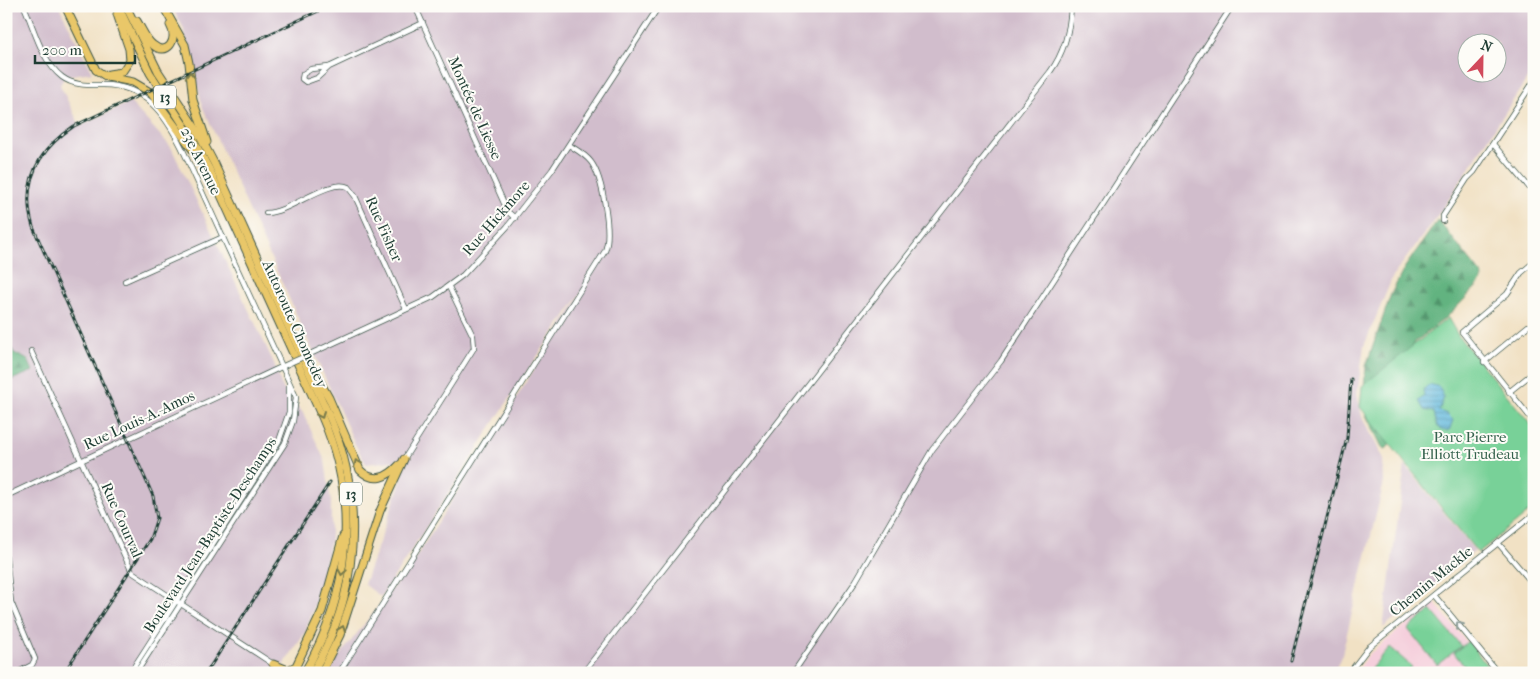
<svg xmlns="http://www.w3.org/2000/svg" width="1540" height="679" viewBox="0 0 1540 679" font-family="'IM FELL French Canon',serif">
<defs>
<pattern id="forest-firs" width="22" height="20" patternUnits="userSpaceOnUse" patternTransform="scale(1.25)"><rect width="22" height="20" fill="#62b380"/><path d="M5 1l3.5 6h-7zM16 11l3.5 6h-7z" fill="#50936a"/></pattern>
<pattern id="water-rules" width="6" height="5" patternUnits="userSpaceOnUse" patternTransform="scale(1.25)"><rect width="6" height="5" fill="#5eb7dc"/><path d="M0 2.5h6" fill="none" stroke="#4d96b3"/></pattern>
</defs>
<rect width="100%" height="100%" fill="#fdfcf7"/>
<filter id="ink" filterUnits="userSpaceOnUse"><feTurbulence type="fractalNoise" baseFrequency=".02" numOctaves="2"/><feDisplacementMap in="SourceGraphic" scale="10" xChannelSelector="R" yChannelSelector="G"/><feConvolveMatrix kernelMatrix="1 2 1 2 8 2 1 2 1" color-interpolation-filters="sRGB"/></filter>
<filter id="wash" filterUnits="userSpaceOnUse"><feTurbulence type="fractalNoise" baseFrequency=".0096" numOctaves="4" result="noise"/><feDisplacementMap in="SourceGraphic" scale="20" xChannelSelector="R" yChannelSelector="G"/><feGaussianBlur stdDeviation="1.12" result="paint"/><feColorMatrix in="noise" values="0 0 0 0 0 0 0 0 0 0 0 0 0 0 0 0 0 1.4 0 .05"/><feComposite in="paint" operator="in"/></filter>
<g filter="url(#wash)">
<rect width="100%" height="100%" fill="#f1e1c4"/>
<path fill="#f5cfdc" d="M1434 602 1492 673H1356L1368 655Z"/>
<g fill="#d1bdcc" fill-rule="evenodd">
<path d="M6 6H59L92 72 65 76 60 85 80 126 130 102 171 147 274 363 282 387 303 413 325 461 331 501V538L320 589 305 633 278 673H6Z"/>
<path d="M171 6H1534V68L1443 208 1393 276 1364 346 1357 394 1362 417 1383 458 1384 482 1342 654 1334 673H326L413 562 591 279 530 367 381 597 364 584 403 476 392 461 366 464 355 444 203 108 183 27ZM1468 42H1498V72H1468Z"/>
<path d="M1405 465 1475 551 1383 628Z"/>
</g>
<g fill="url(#forest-firs)" stroke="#40785a">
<path d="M1438 220 1482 275V281L1449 315 1415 342 1404 360 1396 437 1386 449 1382 447 1362 407 1366 366 1391 294 1405 267Z"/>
<path d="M6 338 14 353 28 360 33 371 6 382Z"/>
</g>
<g fill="#78d198" stroke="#4c8766">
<path d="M1448 318 1459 337 1534 428V508L1478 553 1360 407 1362 386Z"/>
<path d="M1431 610 1461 646 1437 665 1408 629Z"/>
<path d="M1468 641 1491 671 1489 673H1470L1454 653Z"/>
<path d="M1390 647 1412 667 1407 673H1367Z"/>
</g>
<path fill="url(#water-rules)" stroke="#3e7a88" d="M1433 385 1439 387 1444 397 1439 411 1447 414 1453 420 1450 429 1447 431C1435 431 1436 420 1434 412L1424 410 1419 401 1424 396 1423 390 1427 386Z"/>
</g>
<g filter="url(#ink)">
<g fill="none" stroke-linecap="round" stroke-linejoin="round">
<defs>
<g id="minor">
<path d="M24 6C34 28 42 62 62 77 74 86 89 85 103 85 145 85 165 114 182 148L296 397 293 421 285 443 136 673"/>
<path d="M415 6 508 212 515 218"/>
<path d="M329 67 317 78 306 82 302 79 303 74 311 69 329 67 423 23"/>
<path d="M1493 144 1534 193"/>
<path d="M266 213C289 213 329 178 348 187L355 196 406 309"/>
<path d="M1443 221V216L1467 179 1474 172 1534 81"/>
<path d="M1534 262 1521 273 1507 294 1462 332 1534 422"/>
<path d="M125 281 223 237"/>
<path d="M31 351 132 572 273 664"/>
<path d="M310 354 433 297 463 275 507 227 552 170 659 6"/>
<path d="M1484 362 1528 326 1534 325"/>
<path d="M1509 392 1534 372"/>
<path d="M404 459 474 348 473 336 449 287"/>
<path d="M6 496 292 362"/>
<path d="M1498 543 1534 585"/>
<path d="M6 557 11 602 35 659 32 665 17 673"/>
<path d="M1434 595 1498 673"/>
<path d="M130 673 279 441 289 412V385"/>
<path d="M339 673 605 251C612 233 603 178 591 162 586 155 577 150 569 145"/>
<path d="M583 673 1050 72C1064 53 1070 30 1071 6"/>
<path d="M793 673 854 584 932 450 1001 361 1232 6"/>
<path d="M1349 673 1369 647 1534 514"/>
</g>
<g id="highway">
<path d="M65 6 96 70 107 77 133 82 150 92 199 158"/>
<path d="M118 6 150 73 192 138 209 169 322 417C359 501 351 594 304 673"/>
<path d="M126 6 158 71 196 129 214 163 331 420C365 502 359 596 312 673"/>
<path d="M163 6 185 45 189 63 193 100 207 142"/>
<path d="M137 21C142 29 146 40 153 45 167 57 179 40 170 25"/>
<path d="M109 74 122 72 130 60 129 49 117 14"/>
<path d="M310 364 329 398 360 470C374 484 388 477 399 465"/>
<path d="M273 664 288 670 296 666 322 611 343 536"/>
<path d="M321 673 340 635 380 511 404 459"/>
</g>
</defs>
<use href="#minor" stroke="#3e564a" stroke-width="6"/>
<use href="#highway" stroke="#3e564a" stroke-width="9"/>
<use href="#minor" stroke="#fff" stroke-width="4.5"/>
<use href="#highway" stroke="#e9c769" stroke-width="7"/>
<defs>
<g id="rail">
<path d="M1291 661 1347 438 1351 379"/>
<path d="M64 673 150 539 157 518 153 496 33 227C20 183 38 150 74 126L329 6"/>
<path d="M206 673 330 482"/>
</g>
</defs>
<use href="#rail" stroke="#1f3d34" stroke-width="3"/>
<use href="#rail" stroke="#fdfcf7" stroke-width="1" stroke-dasharray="4" stroke-linecap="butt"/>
<defs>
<path id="minor-bridge" d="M292 362 310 354"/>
</defs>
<use href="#minor-bridge" stroke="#3e564a" stroke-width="6" stroke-linecap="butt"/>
<use href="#minor-bridge" stroke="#fff" stroke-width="4.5"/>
</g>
<defs><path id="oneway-chevron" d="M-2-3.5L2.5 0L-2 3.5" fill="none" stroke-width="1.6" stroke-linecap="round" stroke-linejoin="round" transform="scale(1.25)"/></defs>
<g stroke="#7a7b4c">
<use href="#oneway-chevron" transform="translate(190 75) rotate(-92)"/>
<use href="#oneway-chevron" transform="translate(321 415) rotate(66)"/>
<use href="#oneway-chevron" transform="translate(357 463) rotate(-116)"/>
<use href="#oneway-chevron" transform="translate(342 572) rotate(100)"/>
<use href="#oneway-chevron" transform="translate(342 629) rotate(-70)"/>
</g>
<use stroke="#8f9e9a" href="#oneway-chevron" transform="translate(1459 625) rotate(-129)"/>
</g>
<g text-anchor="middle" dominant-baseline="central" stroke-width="4" stroke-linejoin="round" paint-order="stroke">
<g fill="#fdfcf7" stroke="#62766e" stroke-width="1">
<rect x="154" y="85.5" width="22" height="23" rx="4"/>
<rect x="340" y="482.5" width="22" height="23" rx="4"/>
</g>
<g font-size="14" font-weight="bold" fill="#1f3d34">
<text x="165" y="97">13</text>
<text x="351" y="494">13</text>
</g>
<g font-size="15" fill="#1f3d34" stroke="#fdfcf7">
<text transform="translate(475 108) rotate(66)">Montée de Liesse</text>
<text transform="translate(201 161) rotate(64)">23e Avenue</text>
<text transform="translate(496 218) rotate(-49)">Rue Hickmore</text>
<text transform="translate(384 229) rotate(66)">Rue Fisher</text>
<text transform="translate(295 324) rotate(66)">Autoroute Chomedey</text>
<text transform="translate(139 420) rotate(-25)">Rue Louis-A.-Amos</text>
<text transform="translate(122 520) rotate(66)">Rue Courval</text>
<text transform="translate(210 535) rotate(-57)">Boulevard Jean-Baptiste-Deschamps</text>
<text transform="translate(1431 581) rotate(-39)">Chemin Mackle</text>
</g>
<g font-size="15" fill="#35624d" stroke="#fdfcf7">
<text x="1470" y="437">Parc Pierre<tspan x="1470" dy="17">Elliott Trudeau</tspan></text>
</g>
</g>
<rect width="1540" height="679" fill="none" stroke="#fdfcf7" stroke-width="25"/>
<g transform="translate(1482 58) rotate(22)"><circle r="24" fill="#fdfcf7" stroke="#a4b0a9"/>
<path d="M0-4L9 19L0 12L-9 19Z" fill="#d1495b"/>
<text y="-8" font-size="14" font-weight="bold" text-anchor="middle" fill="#1f3d34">N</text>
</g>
<path d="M35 55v8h100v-8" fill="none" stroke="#1f3d34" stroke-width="2.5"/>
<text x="42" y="55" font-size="15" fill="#1f3d34" stroke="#fdfcf7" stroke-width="4" paint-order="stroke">200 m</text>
</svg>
